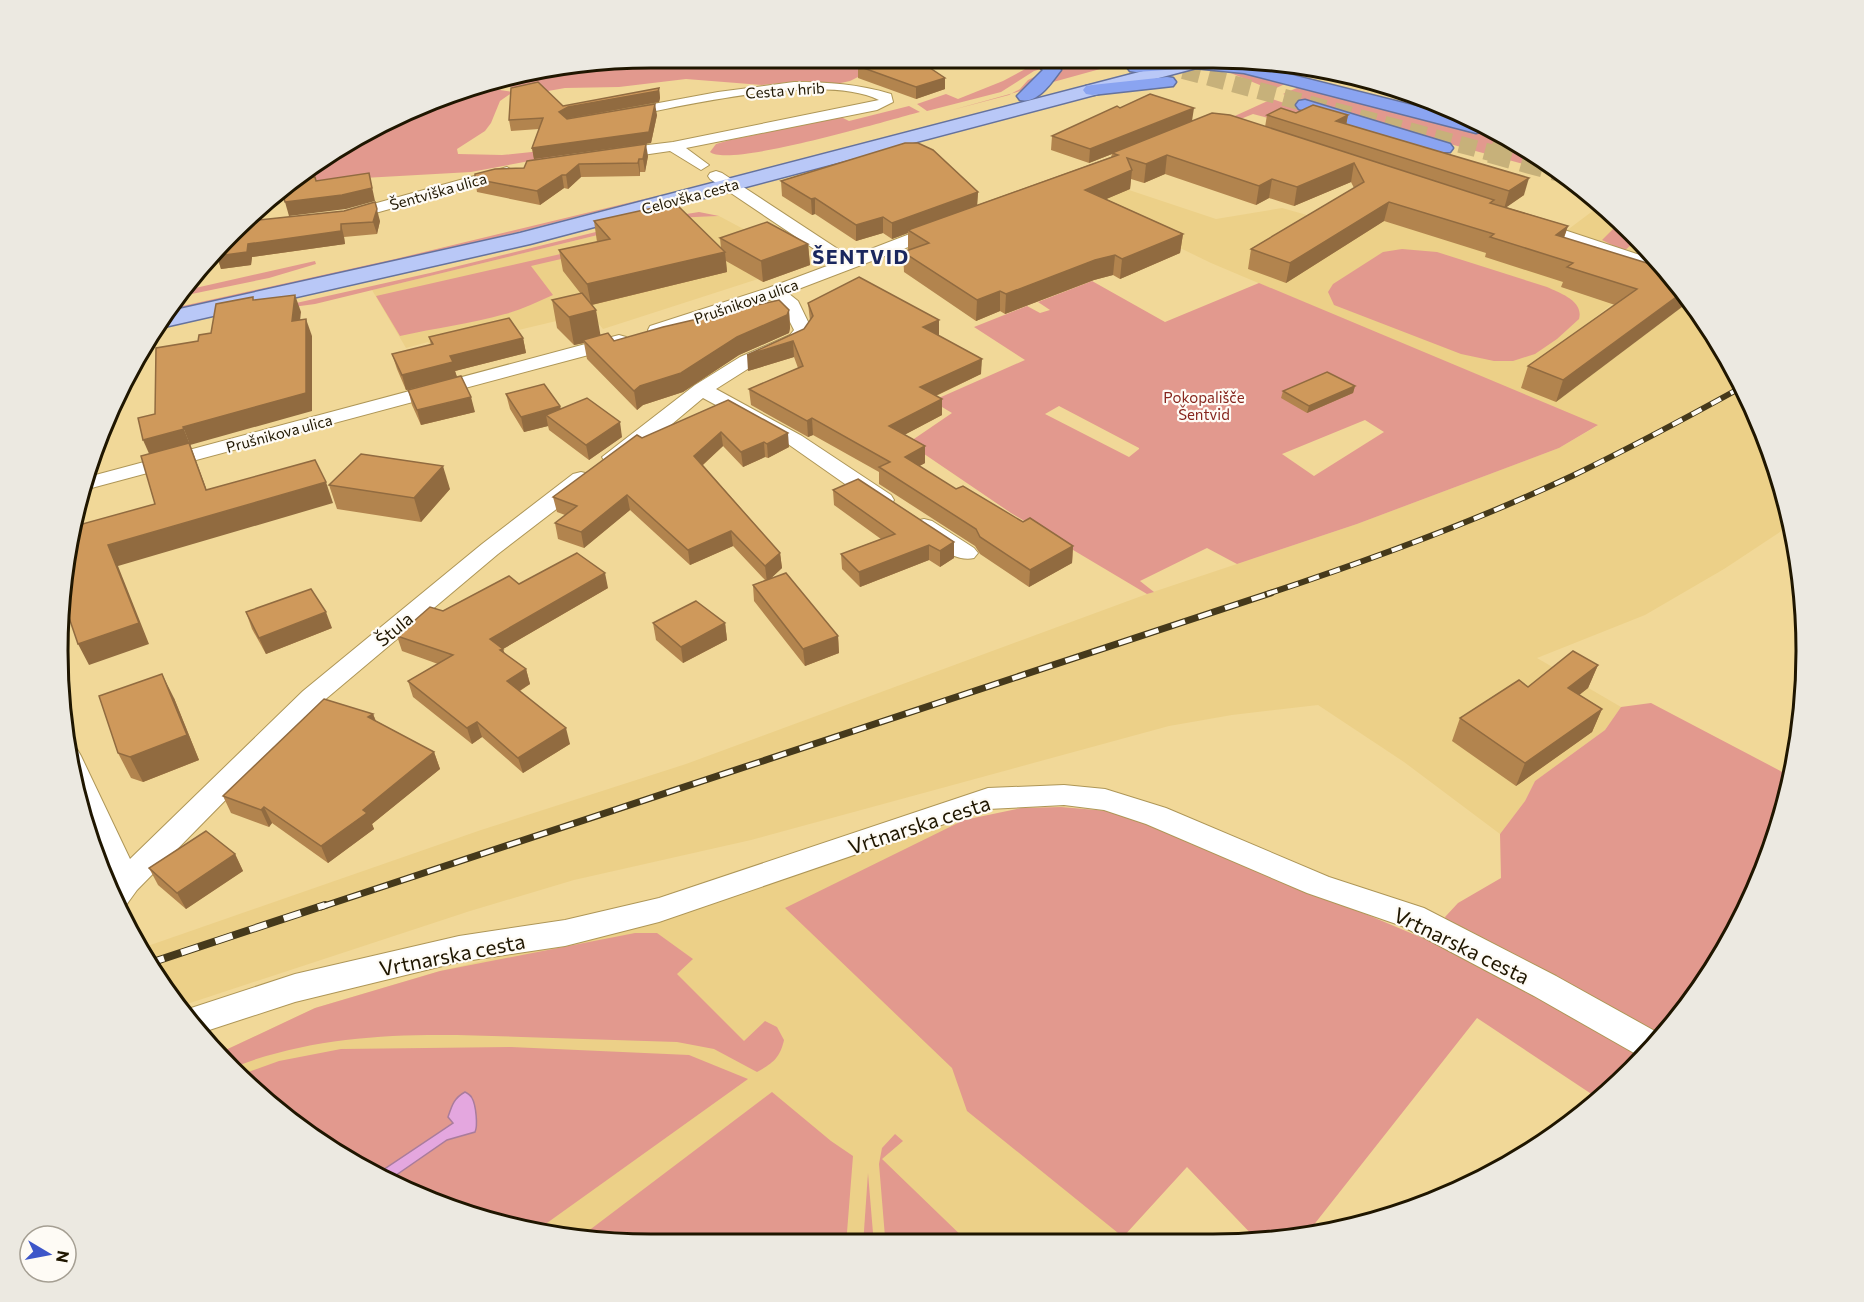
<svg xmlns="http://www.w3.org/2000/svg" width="1864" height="1302" viewBox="0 0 1864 1302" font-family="Commissioner,sans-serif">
<rect width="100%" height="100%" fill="#f1d898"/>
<g fill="#ecd088">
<path d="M1383 180 1558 237 1602 204 1633 231 1661 265 1544 358 1662 266 1707 321 1762 424 1792 524 1724 569 1645 615 1537 658 1621 707 1605 730 1535 781 1525 801 1500 834 1404 762 1318 705 1232 715 1169 726 751 840 574 880 470 911 178 1007 157 981 139 949 481 830 686 764 1147 594 1357 524 1559 448 1597 426 1211 263 1071 195 1105 182 1216 219 1282 208 1314 217Z"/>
<path d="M719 216 768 242 745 272 758 279 603 329 590 313 434 350 428 342 406 348 372 290 643 224 672 218Z"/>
<path d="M964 820 1187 1166 1124 1236 1132 1245H651L535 1234 423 1200 321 1145 231 1071 217 1054 315 1008 440 971 651 921Z"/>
</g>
<g fill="#e2998e" fill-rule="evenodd">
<path d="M651 57H982L943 67 910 68 864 74 850 81 836 84 800 81 762 85 686 79 619 87 565 88 548 91 480 84 497 77Z"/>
<path d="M1020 57H1082L1034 71 1001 92 927 111 917 104 946 94 958 99 1003 81 1029 67 1016 60Z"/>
<path d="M1103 57 1140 58 952 110 1009 95 1020 89 1028 80 1040 74Z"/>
<path d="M1221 69 1242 71 1287 83 1272 90Z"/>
<path d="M473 86 513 92 500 101 491 123 485 131 457 149 458 154 502 155 560 149 567 154 471 172 310 181 287 187 321 157 389 118Z"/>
<path d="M1299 87 1513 141 1571 177 1384 126 1283 94Z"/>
<path d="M1272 99 1361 128 1342 138 1253 114 1233 122 1226 120Z"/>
<path d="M909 106 920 112C889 120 729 168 710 152L716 144 730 140 841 117 849 121Z"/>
<path d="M665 194 398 263 164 315 169 309 395 259Z"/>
<path d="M699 212 719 216 672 218 643 224 315 304 256 312 430 273 636 222Z"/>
<path d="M1617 225 1627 226 1649 251 1631 245 1624 251 1602 240Z"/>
<path d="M587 248 591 252 531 266 553 295C537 302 521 310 505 314 470 324 435 328 400 336L376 296Z"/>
<path d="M1402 249 1437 252 1547 287C1560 293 1584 301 1579 319L1557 339 1535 354 1513 361H1494L1461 354 1334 305 1328 292 1333 284 1383 252Z"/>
<path d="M315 261 316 264 269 278 177 297 182 291Z"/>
<path d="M1092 281 1165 322 1259 283 1598 425 1559 448 1357 524 1237 564 1207 548 1140 581 1154 592 1147 594 1011 513 908 443 952 413 932 401 1025 360 974 327 1027 306 1040 313 1050 310 1038 302ZM1059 406 1139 448V449L1129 457 1045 414ZM1365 420 1384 432 1314 476 1282 454Z"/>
<path d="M1651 703 1792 777 1762 879 1707 981 1661 1037 1627 1017 1451 928 1445 917 1458 903 1501 878 1500 834 1525 801 1535 781 1605 730 1621 707Z"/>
<path d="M1061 807 1108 811 1166 830 1451 950 1572 1009 1646 1055 1633 1071 1599 1099 1477 1018 1305 1236 1258 1241 1187 1167 1123 1237 967 1111 952 1068 785 908 964 820 1021 808Z"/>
<path d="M635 933H657L693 959 677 974 744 1041 765 1021 777 1027 784 1040C780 1058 773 1063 757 1072L714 1049 677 1042C625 1040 573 1039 522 1037 422 1033 323 1031 229 1069L217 1054 315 1008 440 971Z"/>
<path d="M511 1047 689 1055 748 1079 533 1233 423 1200 321 1145 237 1076 279 1061 341 1049Z"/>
<path d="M772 1092 831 1141 853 1156 846 1245H651L579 1238Z"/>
<path d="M895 1134 903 1141 882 1159 971 1245H891L885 1237 879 1164 882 1148Z"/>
<path d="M868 1173 874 1245H863Z"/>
</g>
<path fill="#e4a7df" stroke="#a97c9c" stroke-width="1.5" d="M465 1092C467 1093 471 1096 472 1098 476 1105 478 1126 475 1132L447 1140 389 1180 381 1177 383 1170 453 1123 448 1117C452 1105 454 1098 465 1092Z"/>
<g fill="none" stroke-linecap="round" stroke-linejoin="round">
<path stroke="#c7b17a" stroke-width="17" stroke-dasharray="17 9" stroke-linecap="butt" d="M1133 57 1496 154"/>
<path stroke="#c7b17a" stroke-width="22" stroke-dasharray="22 11" stroke-linecap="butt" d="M1490 152 1560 171"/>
<defs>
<g id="minor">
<path d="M794 82C828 82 858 84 891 94L893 102 877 110 686 148 709 165 701 170 670 151 615 159 607 154 615 149 673 142 879 100C823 72 683 106 621 118L614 114 621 110 718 92Z"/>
<path d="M507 167 515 172 512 175 343 222 335 217 337 214Z"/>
<path d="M716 171 722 173 850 257 933 225 939 224 947 229 945 233 788 293 798 301 812 330 804 343 754 365 716 389 802 436 891 495 894 500 891 505 883 507 875 505 788 444 703 398 672 424 621 462 613 463 605 462 602 457 695 385 740 357 790 335 794 330 781 304 772 299 657 336 650 334 648 330 650 326 768 288 835 263 710 179 708 176 710 173Z"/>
<path d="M1531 219 1658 261 1668 273H1658L1525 228 1523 224Z"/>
<path d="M619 335 626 337 629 341 626 345 84 490 88 477Z"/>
<path d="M581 472 589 474 592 479 589 484 498 554 321 703 137 890 124 908 117 910 108 883 110 880C92 840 71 790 66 746L77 749 81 756 130 859 303 691 482 544 573 474Z"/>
<path d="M924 519 932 521 974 548 978 553 974 558C954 563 932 542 916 531L913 526 916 521Z"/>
<path d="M1064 785 1105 789 1166 808 1329 877 1424 908 1556 976 1662 1035 1643 1058 1641 1057 1534 996 1402 926 1307 893 1146 824 1104 810 1064 805 988 809 659 922 565 946 459 962 295 1002 200 1033 182 1011 295 974 459 936 565 920 659 898 988 788Z"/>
</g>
<path id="primary" d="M1197 57 1225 58 1223 61 530 244 160 328 156 327 166 312 520 233Z"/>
<g id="motorway">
<path d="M1027 57C1042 57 1053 55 1061 70 1051 83 1038 104 1020 100L1017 96 1043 70Z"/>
<path d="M1194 58 1244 63 1483 123 1485 127 1483 131 1476 133 1244 73 1194 68 1136 72 1130 71 1127 67 1130 63 1136 62Z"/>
<path d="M1167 77 1173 78 1176 82 1173 86 1092 95 1086 94 1083 90 1086 86 1092 85Z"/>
<path d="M1305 100 1450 144 1453 148 1450 152H1436L1299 109 1296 105 1299 101Z"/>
</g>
</defs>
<use href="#minor" stroke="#ae9657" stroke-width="2"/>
<use href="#primary" stroke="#65729d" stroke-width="3"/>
<use href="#motorway" stroke="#65729d" stroke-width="3"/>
<use href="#minor" fill="#fff" fill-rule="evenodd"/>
<use href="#primary" fill="#b9c8f7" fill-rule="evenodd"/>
<use href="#motorway" fill="#8aa4f1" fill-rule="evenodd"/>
<defs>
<path id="rail-far2" d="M1267 594C1370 560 1474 522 1572 476 1630 448 1686 418 1742 387"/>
<path id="rail-far1" d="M321 907 1271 593"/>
<path id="rail" d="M147 964 325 905"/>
</defs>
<use href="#rail-far2" stroke="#45391b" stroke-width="6"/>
<use href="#rail-far1" stroke="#45391b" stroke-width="7"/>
<use href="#rail" stroke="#45391b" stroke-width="8"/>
<use href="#rail-far2" stroke="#fefbf5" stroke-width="4" stroke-dasharray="11" stroke-linecap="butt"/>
<use href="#rail-far1" stroke="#fefbf5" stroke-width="4.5" stroke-dasharray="14" stroke-linecap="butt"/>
<use href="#rail" stroke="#fefbf5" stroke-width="6" stroke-dasharray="18" stroke-linecap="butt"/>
</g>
<g fill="#b2844e">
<path d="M858 66 945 78V89L916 99 858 78Z"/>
<path d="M659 88 660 98 659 102 568 119 657 115 651 143 534 159 532 148 539 129 511 131 509 120Z"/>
<path d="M1296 113 1348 115 1346 124 1524 195 1506 207 1568 226 1564 238 1663 268 1556 402 1521 388 1528 366 1615 305 1561 287 1563 282 1485 257 1486 253 1384 221 1286 283 1248 269 1251 249 1354 188 1351 182 1294 206 1269 198 1256 205 1165 174 1144 183 1131 179 1130 189 1106 199 1183 234 1180 253 1120 279 1113 275 1094 280 1005 314 1000 311 976 321 904 272 903 252 909 250 908 249V233L892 239 883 233 856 241 815 214 812 215 782 196 781 181 978 192 977 205 1111 157 1112 154 1089 163 1051 150 1052 136 1192 120 1265 127 1267 115Z"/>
<path d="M648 156 645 172H640V176L581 177 568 189 564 188 540 205 477 192 475 179 524 168Z"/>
<path d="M249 221H380L377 234 344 237 345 244 252 257 251 265 221 269 217 256Z"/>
<path d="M594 221 721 248 720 238 808 244 810 265 763 282 726 261 727 272 592 305 600 336 614 341 789 310 790 328 789 333 739 355 683 392 643 405 637 410 587 359 584 343 574 345 557 328 552 300 581 294 563 271 559 250 597 242Z"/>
<path d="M808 303 939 336 981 374 936 396 942 399V415L904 435 925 446V463L919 466 956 489 1073 546 1072 563 1029 587 980 554 975 546 879 484V472L813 435 808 437 751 405 749 389 798 368 794 357 748 371 804 329 810 321Z"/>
<path d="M429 337 523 338 526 353 455 371 457 377 406 390 397 369 392 354 431 345Z"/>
<path d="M1355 386 1353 393 1307 413 1281 398 1283 391Z"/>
<path d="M408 390 475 412 421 425 412 405Z"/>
<path d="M506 394 560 406 561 409 622 437 589 460 549 430 548 426 524 432 510 409Z"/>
<path d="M728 400 789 447 768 458 765 457 743 467 723 446 703 465 780 553 782 568 771 578 838 636 839 653 805 666 754 601 753 585 765 580 733 546 690 565 630 510 584 548 558 539 555 523 565 515 557 512 553 497 642 438Z"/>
<path d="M329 485 450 489 421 522 337 509Z"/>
<path d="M833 490 954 542V558L940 567 929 560 860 587 842 569 841 554 881 539 834 505Z"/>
<path d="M519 584 608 588 503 649 505 654 526 669 530 684 520 691 570 744 523 773 482 737 472 744 413 697 408 681 438 664 402 651 397 636 443 611Z"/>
<path d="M246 612 332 628 266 654 252 629Z"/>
<path d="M653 623H725L727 640 683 663 656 640Z"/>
<path d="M1598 665 1588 688 1579 695 1602 709 1592 732 1516 786 1452 741 1460 718 1528 687Z"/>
<path d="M174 698 199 760 143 782 131 778 118 753Z"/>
<path d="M373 714 376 721 434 752 440 769 372 824 374 829 328 863 272 823 269 827 231 813 223 796Z"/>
<path d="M235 854 243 871 186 909 158 885 149 868Z"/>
</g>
<g fill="#916b40">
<path d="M945 78V89L916 99V87Z"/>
<path d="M659 88 660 98 659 102 570 118 561 123 559 112 568 107Z"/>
<path d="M655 104 657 115 651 143 534 159 532 148Z"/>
<path d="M1194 108 1192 121 1112 153V154L1089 163 1090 149Z"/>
<path d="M1348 115 1345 131 1336 121Z"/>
<path d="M646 144 648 156 645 172 643 159Z"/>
<path d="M1167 155 1165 174 1144 183 1146 164Z"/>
<path d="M639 159 640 172V176L638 163Z"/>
<path d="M1354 163 1351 182 1294 206 1297 187Z"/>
<path d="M579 164 581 177 568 189 566 175Z"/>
<path d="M1132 170 1130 189 1083 209 1085 190Z"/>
<path d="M369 173 375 201 346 209 289 216 285 202Z"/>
<path d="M562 175 564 188 540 205 537 191Z"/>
<path d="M1529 178 1524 195 1504 209 1509 191Z"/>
<path d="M1272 179 1269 198 1256 205 1259 186Z"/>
<path d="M978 192 977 207 908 230V233L892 239V223Z"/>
<path d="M815 198V214L812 215 811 199Z"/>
<path d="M375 202 380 221 377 234 373 222Z"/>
<path d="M1389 202 1384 221 1286 283 1290 263Z"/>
<path d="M883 217V233L856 241V225Z"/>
<path d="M341 224 344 237 345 244 252 257 251 265 221 269 217 256 248 244Z"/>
<path d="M1568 226 1561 245 1556 235Z"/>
<path d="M1183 234 1180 253 1120 279 1122 259Z"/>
<path d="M808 244 810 265 763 282 761 261Z"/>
<path d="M725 252 727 272 591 305 587 284Z"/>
<path d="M1115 255 1113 275 1094 280 1005 314 1006 294 1095 260Z"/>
<path d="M1000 291V311L976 321 977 300Z"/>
<path d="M1683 292 1690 301 1556 402 1563 380Z"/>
<path d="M295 295 301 312 298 338 292 321Z"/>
<path d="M596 310 601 338 583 340 584 343 574 345 569 317Z"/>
<path d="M789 310 790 328 789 333 739 355 683 392 643 405 637 410 634 391 640 386Z"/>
<path d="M306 319 312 336V411L190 445 183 427Z"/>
<path d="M939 320V336L923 327Z"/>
<path d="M523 338 526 353 455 371 457 377 406 390 402 375 450 356Z"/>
<path d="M793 341 794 357 748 371 747 355Z"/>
<path d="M982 359 981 374 920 403V387Z"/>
<path d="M1355 386 1353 393 1307 413 1309 406Z"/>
<path d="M471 397 475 412 421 425 417 410Z"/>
<path d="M942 399V415L889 443V426Z"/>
<path d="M560 406 563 422 546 415 548 426 524 432 521 417Z"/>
<path d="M812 418 813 435 808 437 807 421Z"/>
<path d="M620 422 622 437 589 460 586 445Z"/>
<path d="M184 429 191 447 214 510 151 458 143 440Z"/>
<path d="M721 432 723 446 696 471 694 456Z"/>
<path d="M788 433 789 447 768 458 767 444Z"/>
<path d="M764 442 765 457 743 467 741 452Z"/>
<path d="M925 446V463L905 474V457Z"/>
<path d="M443 466 450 489 421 522 414 498Z"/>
<path d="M326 482 333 503 118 566 149 644 89 665 78 644 108 545Z"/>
<path d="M627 495 630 510 584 548 581 532Z"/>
<path d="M731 531 733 546 690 565 688 550Z"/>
<path d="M954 542V558L940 567V551Z"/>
<path d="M929 545V560L860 587 859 572Z"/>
<path d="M1073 546 1072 563 1029 587 1030 570Z"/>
<path d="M780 553 782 568 767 582 765 566Z"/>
<path d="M605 573 608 588 503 649 507 664 490 639Z"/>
<path d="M326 612 332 628 266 654 259 638Z"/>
<path d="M725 623 727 640 683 663 681 647Z"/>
<path d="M838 636 839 653 805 666 803 649Z"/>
<path d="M1598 665 1588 688 1559 711 1568 688Z"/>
<path d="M526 669 530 684 511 696 507 681Z"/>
<path d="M162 674 174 698 199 760 143 782 130 757Z"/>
<path d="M1602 709 1592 732 1516 786 1525 763Z"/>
<path d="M373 714 379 730 368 717Z"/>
<path d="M477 722 482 737 472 744 467 728Z"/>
<path d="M566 728 570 744 523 773 518 758Z"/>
<path d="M434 752 440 769 372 824 374 829 328 863 321 846 363 810Z"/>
<path d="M264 807 272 823 269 827 261 810Z"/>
<path d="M235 854 243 871 186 909 177 893Z"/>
</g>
<g fill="#cf995b" stroke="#916b40" stroke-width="1.5">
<path d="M915 58 945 78 916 87 858 66Z"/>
<path d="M538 82 563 106 659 88 658 91 568 107 559 112 567 119 655 104 649 132 532 148 543 118 509 120 511 88Z"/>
<path d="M1150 94 1194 108 1090 149 1052 136 1117 106 1120 108Z"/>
<path d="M1313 105 1348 115 1336 121 1529 178 1509 191 1267 115 1281 108 1296 113Z"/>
<path d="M1212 113 1230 115 1494 200 1490 203 1568 226 1556 235 1663 268 1683 292 1563 380 1528 366 1637 289 1567 267 1573 263 1490 237 1494 234 1389 202 1290 263 1251 249 1364 182 1354 163 1297 187 1272 179 1259 186 1167 155 1146 164 1127 158 1132 170 1085 190 1183 234 1122 259 1115 255 1095 260 1006 294 1000 291 977 300 903 252 929 243 908 230 1118 155 1112 153Z"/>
<path d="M905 143H918L933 150 978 192 892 223 883 217 856 225 815 198 811 199 781 181Z"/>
<path d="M646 144 643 159H639L638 163 579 164 566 175H562L537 191 475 179V174L495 169 524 168 527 161Z"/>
<path d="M369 173 372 188 342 195 285 202 282 191 295 180 315 177 316 181Z"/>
<path d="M375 202 377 209 373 222 341 224V231L248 244 247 252 217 256 218 248 249 221 344 211Z"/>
<path d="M675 203 725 252 587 284 559 250 610 239 594 221Z"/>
<path d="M767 222 808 244 761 261 720 238Z"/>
<path d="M859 277 939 320 923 327 982 359 920 387 942 399 889 426 925 446 905 457 956 489 963 486 1023 522 1030 518 1073 546 1030 570 980 537 976 529 879 467 890 462 812 418 807 421 749 389 803 366 793 341 747 355 804 329 813 316 808 303Z"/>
<path d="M582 293 596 310 569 317 552 300Z"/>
<path d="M295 295 292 321 306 319V393L183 427 184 429 143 440 138 418 155 414 156 348 198 341 199 335 211 333 216 304 253 297V300Z"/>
<path d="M779 300 789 310 787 315 737 337 681 373 640 386 634 391 583 340 608 333 614 341 663 327Z"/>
<path d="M509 318 523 338 450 356 453 362 402 375 392 354 433 344 429 337Z"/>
<path d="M1327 372 1355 386 1309 406 1283 391Z"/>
<path d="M461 376 471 397 417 410 408 390Z"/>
<path d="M544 384 560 406 521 417 506 394Z"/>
<path d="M587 398 620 422 586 445 546 415Z"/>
<path d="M728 400 788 433 767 444 764 442 741 452 721 432 694 456 780 553 765 566 731 531 688 550 627 495 581 532 555 523 577 506 553 497 637 435 642 438Z"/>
<path d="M189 443 206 490 315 460 326 482 108 545 139 623 78 644 61 594 62 574 75 526 155 504 141 456Z"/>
<path d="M361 454 443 466 414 498 329 485Z"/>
<path d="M858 479 954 542 940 551 929 545 859 572 841 554 895 534 833 490Z"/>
<path d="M577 553 605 573 490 639 503 649 500 650 526 669 507 681 566 728 518 758 477 722 467 728 408 681 453 655 397 636 430 607 443 611 509 576 519 584Z"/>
<path d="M786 573 838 636 803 649 753 585Z"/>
<path d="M311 589 326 612 259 638 246 612Z"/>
<path d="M696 601 725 623 681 647 653 623Z"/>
<path d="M1573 651 1598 665 1568 688 1602 709 1525 763 1460 718 1519 680 1528 687Z"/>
<path d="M162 674 187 735 130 757 118 753 99 696Z"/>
<path d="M324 699 373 714 368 717 434 752 363 810 367 813 321 846 264 807 261 810 223 796Z"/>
<path d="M206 831 235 854 177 893 149 868Z"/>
</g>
<g text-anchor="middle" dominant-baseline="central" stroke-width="4.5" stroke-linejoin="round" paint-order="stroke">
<g font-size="15" fill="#1f1600" stroke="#fefbf5">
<text transform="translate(785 90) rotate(-4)">Cesta v hrib</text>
<text transform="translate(438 191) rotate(-16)">Šentviška ulica</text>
<text transform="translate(690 196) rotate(-15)">Celovška cesta</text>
<text transform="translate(746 301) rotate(-19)">Prušnikova ulica</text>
<text transform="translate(279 433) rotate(-15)">Prušnikova ulica</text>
</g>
<g font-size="15" fill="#86261d" stroke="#fefbf5">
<text x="1204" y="397">Pokopališče<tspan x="1204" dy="17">Šentvid</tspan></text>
</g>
<g font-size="18" fill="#1f1600" stroke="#fefbf5">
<text transform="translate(394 629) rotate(-40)">Štula</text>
</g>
<g font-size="20" font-weight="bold" letter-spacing="1.5" fill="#1a275e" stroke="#fefbf5">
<text x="861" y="256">ŠENTVID</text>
</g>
<g font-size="21" fill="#1f1600" stroke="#fefbf5">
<text transform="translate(919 824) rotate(-18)">Vrtnarska cesta</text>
<text transform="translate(1462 945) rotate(26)">Vrtnarska cesta</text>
<text transform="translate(452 954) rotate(-11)">Vrtnarska cesta</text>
</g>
</g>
<path d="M0 0H1864V1302H0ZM651 68H1213A583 583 0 0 1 1796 651V651A583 583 0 0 1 1213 1234H651A583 583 0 0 1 68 651V651A583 583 0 0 1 651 68Z" fill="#ece9e1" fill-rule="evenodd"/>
<path fill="none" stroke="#1f1600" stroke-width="3" d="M651 68H1213A583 583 0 0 1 1796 651V651A583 583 0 0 1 1213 1234H651A583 583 0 0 1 68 651V651A583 583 0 0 1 651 68Z"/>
<g transform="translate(48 1254) rotate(100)"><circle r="28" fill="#fefbf5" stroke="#a59f93" stroke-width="1.5"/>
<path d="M0-4.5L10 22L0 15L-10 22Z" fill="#3d56c9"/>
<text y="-9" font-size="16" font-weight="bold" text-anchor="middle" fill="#1f1600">N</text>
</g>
</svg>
